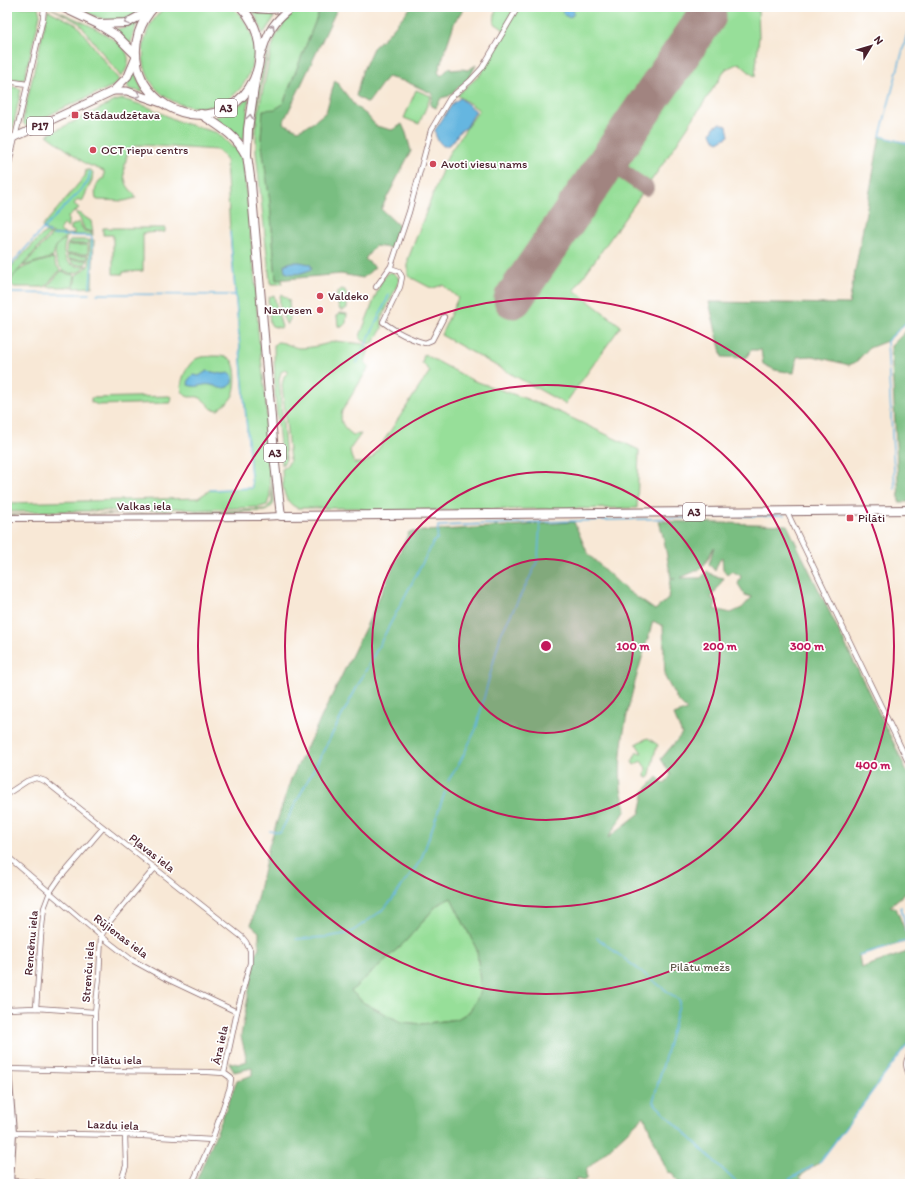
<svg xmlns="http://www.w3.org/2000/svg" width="917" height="1191" viewBox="0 0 917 1191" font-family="Itim,sans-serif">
<rect width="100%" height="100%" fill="#fff"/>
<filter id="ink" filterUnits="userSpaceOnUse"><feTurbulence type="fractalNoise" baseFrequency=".025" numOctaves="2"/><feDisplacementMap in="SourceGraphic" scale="8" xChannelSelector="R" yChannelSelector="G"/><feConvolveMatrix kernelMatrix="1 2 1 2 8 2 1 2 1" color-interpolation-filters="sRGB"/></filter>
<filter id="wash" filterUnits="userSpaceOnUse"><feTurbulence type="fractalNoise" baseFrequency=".012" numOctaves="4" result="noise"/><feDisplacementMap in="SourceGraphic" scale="16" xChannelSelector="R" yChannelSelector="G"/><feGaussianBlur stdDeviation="0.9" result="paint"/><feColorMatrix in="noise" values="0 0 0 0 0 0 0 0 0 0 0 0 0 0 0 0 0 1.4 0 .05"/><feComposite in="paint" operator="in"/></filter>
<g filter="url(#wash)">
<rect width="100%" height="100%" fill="#f8e8d6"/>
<g fill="#97df99" stroke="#707f62">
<path d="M7 7H38L40 15 24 80 7 79Z"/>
<path d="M76 7H144C121 31 100 19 76 7Z"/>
<path d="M166 7H231C246 17 257 39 254 57 239 139 128 112 145 39 148 27 155 15 166 7Z"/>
<path d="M303 7H321L283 104 275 110H263L261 138 270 202 276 279H282V283L280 284H271L270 282 256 152V134L257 118 271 51 275 38 283 25 281 21 288 15Z"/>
<path d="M496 7H758L759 37 755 77 739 63 726 69 665 161 574 290 621 326 565 404 441 335 458 298 443 285 433 288 429 287 408 276V259L448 155 479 110 457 95 480 75 504 33 503 29 494 23Z"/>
<path d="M51 8C71 17 115 34 126 52 131 60 127 70 121 77L79 23Z"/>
<path d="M48 10 77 25 119 80 113 86 59 110 27 127 24 124 23 118Z"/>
<path d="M253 12 272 14 274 18 264 33 263 34 257 18Z"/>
<path d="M136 23H137L130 45 113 30 127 27Z"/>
<path d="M280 23V25L273 37 270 44 257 107 253 138H252C253 116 265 38 280 23Z"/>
<path d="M134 71 143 92 129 89 127 83Z"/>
<path d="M7 85 21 89 13 128 7 136Z"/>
<path d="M416 90 431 96 419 124 404 118Z"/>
<path d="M248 98 249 99 244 139 241 140C233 131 224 124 213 118L230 112Z"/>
<path d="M123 99 148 107 180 122 218 133 233 148 236 147 242 159 245 179 256 291 258 330 265 393 271 464 269 467 270 496 267 505 260 507 195 510 175 508 169 510 7 512V503L198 498 210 490 252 488 230 232 226 160 224 156 217 150 141 145 135 146 128 151C126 161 122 172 126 182 127 188 134 192 136 198L124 201 98 200 96 199C94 192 96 180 104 178V171L86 164 47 135 115 101Z"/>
<path d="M86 170H90L93 172 92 180 82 202 78 199 74 204 79 208 68 217V227H66L64 223 60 229C62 236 69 234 74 234V231L71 230V226L79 222 84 231 93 233V235H69L53 234 42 227 85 176Z"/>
<path d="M77 212 91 221 93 232 85 230C82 225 80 216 76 214Z"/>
<path d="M103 228H165V232L143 233V271L123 272V274H113V235H103Z"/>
<path d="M45 232 52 235 69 236C60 241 54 246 53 257L23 266 51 236 49 235 10 280 7 281 8 270Z"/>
<path d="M66 239C66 242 64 245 64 249 63 263 75 269 87 265 64 292 41 246 66 239Z"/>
<path d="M71 240H89L88 244H67Z"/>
<path d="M90 240H94L92 287 74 288 76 275 83 271 89 265Z"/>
<path d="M67 245H88V254H66Z"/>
<path d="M67 255H88V259H68Z"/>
<path d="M53 258 56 265 60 270 45 287H14L11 284C12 266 39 263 53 258Z"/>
<path d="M69 260H88L85 264C79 265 73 265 69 260Z"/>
<path d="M61 271 68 274 75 275 73 287H47Z"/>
<path d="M392 272 398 277 399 281 382 318V329L373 343 369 344 360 339V336L381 282 388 273Z"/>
<path d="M342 289 345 290 347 298V308L344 310H340L337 302V292Z"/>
<path d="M281 294 289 300 290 319 287 325C282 317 277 303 281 294Z"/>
<path d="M274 295 277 309 282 327 280 328 272 326 270 323 268 300 269 297Z"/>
<path d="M340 313 347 314 346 323 342 327 338 326 337 316Z"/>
<path d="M335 341 364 344 369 348 365 362 369 367 342 411C339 423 344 428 353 435L361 434 350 449 351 456 354 463H364L373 457 430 371 422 363 424 354 472 380 527 399 561 413 639 450 637 508 367 511 358 508H297C281 500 283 484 282 469L287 466 290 460 282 385 284 376 288 373 287 369 281 372 279 379 286 459 284 463 282 465 275 395 274 345 277 342C285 342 292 347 299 348 311 348 324 345 335 341Z"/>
<path d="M213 356C218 356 225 356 229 358 238 363 237 389 232 397 229 402 223 406 218 410L212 409C208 405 204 399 198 397 193 396 188 399 184 394 176 386 188 361 198 358 202 356 209 357 213 356Z"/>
<path d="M169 396 171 397 170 403 98 405 91 402V398Z"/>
<path d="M272 467 274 501 273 505 266 511 185 514 7 515 166 514 179 511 189 513 266 509 272 502Z"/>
<path d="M648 738 658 745 655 752 649 778 645 777 646 768 641 761 634 765 632 762 637 752 642 753 637 745V743Z"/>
<path d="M451 898 477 950 481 992 469 1012 457 1019 422 1024 401 1022 364 1003 351 991 405 942 437 905Z"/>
</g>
<g fill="#79be81" stroke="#626e56" fill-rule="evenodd">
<path d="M321 7H338L283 123 298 130 311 124 326 112 335 80 355 106 367 115 376 126 392 130 402 124 406 133 411 151 381 209 399 226 391 248 375 246 365 259 375 267 363 278 341 274 276 280 270 202 261 138 263 110 275 109 283 104Z"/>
<path d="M411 7H465L455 21 438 72 441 76 450 67 451 70 462 69 468 70 476 65 470 77 449 96 441 98 436 108 430 105 433 94 407 82 387 77 368 103 356 96 362 72 373 48 388 34Z"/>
<path d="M880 136 910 144V319L887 341 869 348 856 362 849 365 813 356 797 357 794 373 775 370 763 364 761 350H751L746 358 722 357 709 302 849 304Z"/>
<path d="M910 327V502H899L891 346Z"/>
<path d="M659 521 787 525 898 752 910 778V889L890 906 896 908 909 941 859 955 861 968 910 951V1041L819 1163 799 1177 806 1182H801L799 1184H678L672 1173 667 1172 644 1116 586 1170V1179L583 1181 576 1179V1184H195L213 1141 237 1081 252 1075V1068L234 1072 229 1062 238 1064 247 1061 241 1036 255 957 259 947V932L251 925 269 846 291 779 370 618 409 532 574 522 588 554 625 589 655 610 668 599 670 579H675L671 578 664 540ZM714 547 709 564 715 571 719 561 722 557 723 570 727 575 732 571 741 576 738 584 745 595 752 597 742 608 731 613 714 609 717 601 711 598 724 578 714 576 707 571 701 578H680L698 570 705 564ZM653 621 663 626 665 677 678 701 687 710 674 715 682 734 661 759 671 775 665 784 657 777 645 790 640 813 608 838 626 810C625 803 622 796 621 789 616 735 638 672 653 621ZM451 898 477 950 481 992 469 1012 457 1019 422 1024 401 1022 364 1003 351 991 405 942 437 905Z"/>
</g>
<g fill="#65b6e0" stroke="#586a86">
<path d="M561 7H573L574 13 572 16 568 17 564 15Z"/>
<path d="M460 98 476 111 466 128 460 131 453 142 447 146H443C438 141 435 137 435 130L453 103Z"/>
<path d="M720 123 727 126 729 136 718 142 713 138 711 133 714 127Z"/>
<path d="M291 262H300L310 264 312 269C303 273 294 276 285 272L284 265Z"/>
<path d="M207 371 223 374 230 373 233 377 232 383 229 387C217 390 221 387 211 385 202 383 199 389 188 385L189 379 193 375 199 376Z"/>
</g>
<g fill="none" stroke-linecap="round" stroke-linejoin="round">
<g stroke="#65b6e0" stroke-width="1.5">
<path d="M910 18 907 34 880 136 910 144"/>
<path d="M43 229 50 233"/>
<path d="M53 235 90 236 92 237V261L90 287"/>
<path d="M7 269 43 229 81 190 88 182 90 172"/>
<path d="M7 293 89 294"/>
<path d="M97 294 236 295"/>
<path d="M357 363 389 295"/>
<path d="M895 489 887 341 910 319"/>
<path d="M210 490 252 488 230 232"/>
<path d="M448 781 460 762 476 729 483 701 501 634 534 569 538 559 540 522"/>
<path d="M270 831 280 833 434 541 437 539 438 526 540 522 784 515"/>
<path d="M901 907 909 940"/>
<path d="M597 938 680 1001 653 1102 738 1184"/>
<path d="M296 939 327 937 350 933 380 912 391 901 421 860 445 792"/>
<path d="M859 955 910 940"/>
<path d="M819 1163 910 1041"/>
<path d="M781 1184 813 1166"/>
</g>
<path stroke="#a18480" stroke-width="16" d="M607 161 646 188"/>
<path stroke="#a18480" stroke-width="39" d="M513 299 707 16"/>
</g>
</g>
<g filter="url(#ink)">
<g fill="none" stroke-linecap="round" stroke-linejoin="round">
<defs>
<g id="street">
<path d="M7 81 27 84"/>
<path d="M7 172 43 18 44 7"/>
<path d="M390 268 399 271 402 277 400 287 383 322C398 333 408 338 425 343L432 340 444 317"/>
<path d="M376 287 391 266 409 212 431 130 450 98 470 81 482 68 518 7"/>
<path d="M787 512 910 766"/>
<path d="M7 794 27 781 36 778 45 781 242 937 246 942 250 950V963L237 1012 224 1073 231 1078 230 1087 212 1140 192 1184"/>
<path d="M7 856 101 936 132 960 165 978 237 1012"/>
<path d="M36 1008 41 936 44 908 50 892 59 879 103 828"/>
<path d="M7 1009 36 1008 95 1012"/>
<path d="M910 1054C904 1062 906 1068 910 1077"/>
<path d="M9 1069 95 1071 208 1072 224 1073"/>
<path d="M95 1071V1012L99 978 101 936 110 921 155 868"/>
<path d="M13 1133 125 1135 212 1140"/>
<path d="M11 1181 47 1183"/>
<path d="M120 1184 126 1166 125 1135"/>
</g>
<g id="secondary">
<path d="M7 518 259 517 281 516"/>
<path d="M7 1056 13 1133 10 1184"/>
</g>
<g id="primary">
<path d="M250 7C263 11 275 10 288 7"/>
<path d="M261 55C268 31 273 21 293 7"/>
<path d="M114 91H127L161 103"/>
<path d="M7 141 113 91 128 76 136 57"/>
</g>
<g id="highway">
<path d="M62 7 98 24 117 36 136 55"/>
<path d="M154 7C140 22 133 42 137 63 139 78 148 91 160 101 169 108 179 112 190 114 251 122 282 50 241 7"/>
<path d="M99 24 127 23 149 11"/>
<path d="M256 74 248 129 247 155 251 184 275 464 281 516 910 510"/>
<path d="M201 114C219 126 236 135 246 155"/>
</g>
</defs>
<use href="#street" stroke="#876567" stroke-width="6"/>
<use href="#secondary" stroke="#876567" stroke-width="8"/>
<use href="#primary" stroke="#876567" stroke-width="9"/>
<use href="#highway" stroke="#876567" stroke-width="10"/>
<use href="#street" stroke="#fff" stroke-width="4.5"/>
<use href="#secondary" stroke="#fff" stroke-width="6"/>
<use href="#primary" stroke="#fff" stroke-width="7"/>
<use href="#highway" stroke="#fff" stroke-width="8"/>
</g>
<defs><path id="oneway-chevron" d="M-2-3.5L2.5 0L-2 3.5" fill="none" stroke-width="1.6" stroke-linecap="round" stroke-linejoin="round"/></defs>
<g stroke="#ae9aa0">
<use href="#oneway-chevron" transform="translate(127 22) rotate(164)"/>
<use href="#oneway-chevron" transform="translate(272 27) rotate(-58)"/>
<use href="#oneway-chevron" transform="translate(138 95) rotate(20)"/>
<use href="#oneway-chevron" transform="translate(250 117) rotate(-82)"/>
</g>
</g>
<circle cx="546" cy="646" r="87" fill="#c2185b" fill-opacity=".12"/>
<g fill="none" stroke="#c2185b" stroke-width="2">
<circle cx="546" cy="646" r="87"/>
<circle cx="546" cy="646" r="174"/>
<circle cx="546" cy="646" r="261"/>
<circle cx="546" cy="646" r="348"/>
</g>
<g fill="#d1495b" stroke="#fff" stroke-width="1.5">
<rect x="71" y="111" width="8" height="8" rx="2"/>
<circle cx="93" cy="150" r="4"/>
<circle cx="433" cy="164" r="4"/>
<circle cx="320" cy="296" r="4"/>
<circle cx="320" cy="310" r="4"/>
<rect x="846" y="514" width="8" height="8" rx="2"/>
</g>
<g text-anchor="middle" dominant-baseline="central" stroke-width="3.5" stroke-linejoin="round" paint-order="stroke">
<g fill="#fff" stroke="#80626b" stroke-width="1">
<rect x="215" y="99" width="22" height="18" rx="3"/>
<rect x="27" y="117" width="26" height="18" rx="3"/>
<rect x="264" y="444" width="22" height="18" rx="3"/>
<rect x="683" y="503" width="22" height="18" rx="3"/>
</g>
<g font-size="11" font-weight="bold" fill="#4a1f2b">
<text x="226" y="108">A3</text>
<text x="40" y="126">P17</text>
<text x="275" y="453">A3</text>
<text x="694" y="512">A3</text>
</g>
<g font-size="12" fill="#4a1f2b" stroke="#fff" text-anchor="start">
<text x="83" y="115">Stādaudzētava</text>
<text x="101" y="150">OCT riepu centrs</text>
<text x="441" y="164">Avoti viesu nams</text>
<text x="328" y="296">Valdeko</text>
<text x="312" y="310" text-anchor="end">Narvesen</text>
<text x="858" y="518">Pilāti</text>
</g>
<g font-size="12" fill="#4a1f2b" stroke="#fff">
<text x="144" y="506">Valkas iela</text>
<text transform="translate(152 853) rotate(38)">Pļavas iela</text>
<text transform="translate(121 936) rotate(37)">Rūjienas iela</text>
<text transform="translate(31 943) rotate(-85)">Rencēnu iela</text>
<text transform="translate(88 972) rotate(-86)">Strenču iela</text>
<text transform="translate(220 1045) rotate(-78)">Āra iela</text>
<text x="116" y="1060">Pilātu iela</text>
<text transform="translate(113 1125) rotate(2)">Lazdu iela</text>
</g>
<g font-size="12" fill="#61594c" stroke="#fff">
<text x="700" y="967">Pilātu mežs</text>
</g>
</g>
<circle cx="546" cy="646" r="6" fill="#c2185b" stroke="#fff" stroke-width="2"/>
<g font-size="12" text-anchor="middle" font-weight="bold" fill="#c2185b" stroke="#fff" stroke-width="3.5" stroke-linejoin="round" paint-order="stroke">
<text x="633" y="650">100 m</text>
<text x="720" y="650">200 m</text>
<text x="807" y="650">300 m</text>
<text x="873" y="769">400 m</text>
</g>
<rect width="917" height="1191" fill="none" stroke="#fff" stroke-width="24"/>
<g transform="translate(871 46) rotate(52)" stroke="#ffffff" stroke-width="3" paint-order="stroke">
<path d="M0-3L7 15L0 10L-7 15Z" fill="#4a1f2b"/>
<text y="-6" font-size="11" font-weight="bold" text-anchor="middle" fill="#4a1f2b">N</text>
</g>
</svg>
